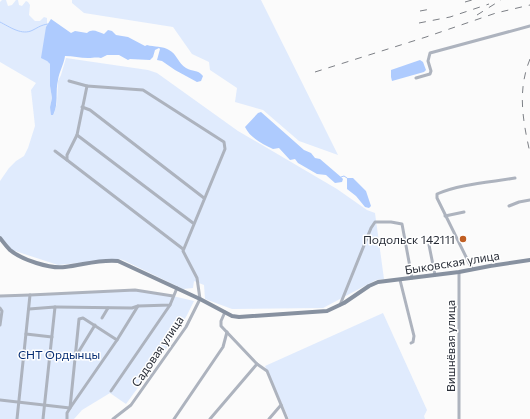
<svg xmlns="http://www.w3.org/2000/svg" width="530" height="419" viewBox="0 0 530 419" font-family="Commissioner,sans-serif">
<rect width="100%" height="100%" fill="#fbfbfb"/>
<g fill="#e0ebfd">
<path d="M2 0H6L8 6 12 5 16 0H18L19 5 22 6 26 1 28 2 30 5 29 15 35 21H40L44 17 47 18V61L50 64V86L52 98 50 107 54 113 57 103 58 81 61 75 66 58 148 70 157 73 238 131 337 189 367 210 375 213 384 279 376 280 323 308 232 309 205 299 204 285 194 281 193 288 183 289 123 260 118 259 58 265 12 250 0 236V181L9 168 16 161 24 156 28 148 35 126 31 90 36 83 0 62V2Z"/>
<path d="M72 0H261L338 155 299 141 263 110 235 102 237 88 210 70 209 62 192 54 173 27 84 13 72 3Z"/>
<path d="M130 290 160 293 194 301C177 338 150 371 126 404L110 393 82 410 74 419H0V297Z"/>
<path d="M383 313 427 410 424 416 425 419H289L265 366Z"/>
</g>
<g fill="#aecbfe">
<path d="M51 19 71 33 75 31 87 33C93 28 97 32 104 34L108 30 112 31 116 35 128 37 145 46 147 45C154 47 163 46 169 50 177 54 178 63 186 68 193 72 197 69 203 76L201 81 197 82 175 70 162 61 157 60 160 49 159 48 155 50 153 57 150 60 130 59 128 60 119 55H107L101 58C96 57 93 58 88 58 80 58 73 56 65 56 64 64 59 72 58 80 55 92 59 104 53 115H51L50 107 52 98 50 86V64L47 61 41 58 46 27Z"/>
<path d="M420 60 423 62 426 70 424 72 392 81 391 77V70Z"/>
<path d="M261 112 304 150 311 153 315 158 320 159 341 177 343 179 342 182 335 183 326 175 317 174 298 163 295 159 290 160 279 148 273 149C263 144 250 138 245 127L258 113Z"/>
<path d="M347 178H353L366 191 371 206 369 208 365 207 356 196 347 189Z"/>
</g>
<g fill="none" stroke-linecap="round" stroke-linejoin="round">
<g stroke="#aecbfe" stroke-width="1">
<path d="M0 22C10 27 22 36 33 30 39 27 41 25 48 24"/>
<path d="M341 177 344 176 347 178"/>
</g>
<g stroke="#adb3be" stroke-width="3">
<path d="M416 78 430 74 431 71 428 61 430 53 530 26"/>
<path d="M69 81 87 86"/>
<path d="M82 107 90 110 204 198"/>
<path d="M77 135 193 223"/>
<path d="M55 151 67 160"/>
<path d="M509 206 519 202 530 200"/>
<path d="M445 216 464 212"/>
<path d="M429 245 435 275"/>
<path d="M472 269 437 198V194C459 184 492 182 515 178"/>
<path d="M400 280 414 336 413 342 411 343"/>
<path d="M0 296 30 295"/>
<path d="M340 305 371 228 375 222H391L402 224 412 278"/>
<path d="M55 307 132 308 138 306 170 305 177 288"/>
<path d="M0 308 2 311 0 325"/>
<path d="M29 309 55 307 43 419"/>
<path d="M225 312 221 321V326L257 364 267 371 287 419"/>
<path d="M102 318 108 308"/>
<path d="M26 334 52 337"/>
<path d="M76 356 95 325"/>
<path d="M111 391 170 305"/>
<path d="M0 400 70 408 79 319 83 318 117 340"/>
<path d="M17 419 30 295 135 290 173 296"/>
<path d="M67 419V413L70 408 117 340 138 306"/>
<path d="M113 419 131 405 186 327 200 299 197 278 183 251 225 149 224 142 143 90 87 86 77 135 67 155V160L183 249"/>
<path d="M174 419 223 347 227 332"/>
<path d="M210 419 257 364"/>
<path d="M269 419 281 405"/>
<path d="M459 419V272"/>
</g>
<path stroke="#8791a0" stroke-width="4" d="M0 238C3 242 6 246 10 250 22 260 50 269 65 267 83 265 100 259 118 261L200 299 232 316 239 317 327 311 344 303 369 286 378 282 459 272 490 266 530 260"/>
<g stroke="#7d8086" stroke-width="1" stroke-dasharray="7 7" stroke-linecap="butt">
<path d="M465 2 472 0"/>
<path d="M420 11 431 9"/>
<path d="M477 15 501 0"/>
<path d="M419 23 450 17 489 4"/>
<path d="M530 59C517 91 523 121 530 153"/>
<path d="M315 72 426 37 496 13 530 5"/>
</g>
</g>
<circle fill="#c05e22" stroke="#fff" stroke-width="1.5" cx="463" cy="239" r="4"/>
<g text-anchor="middle" dominant-baseline="central" stroke-width="3" stroke-linejoin="round" paint-order="stroke">
<g font-size="12" fill="#282d37" stroke="#fff" text-anchor="end">
<text x="455" y="239">Подольск 142111</text>
</g>
<g font-size="12" fill="#282d37" stroke="#fff">
<text transform="translate(452 262) rotate(-9)">Быковская улица</text>
<text transform="translate(450 346) rotate(-90)">Вишнёвая улица</text>
<text transform="translate(157 351) rotate(-56)">Садовая улица</text>
</g>
<g font-size="12" fill="#062d73" stroke="#fff">
<text x="59" y="354">СНТ Ордынцы</text>
</g>
</g>
</svg>
